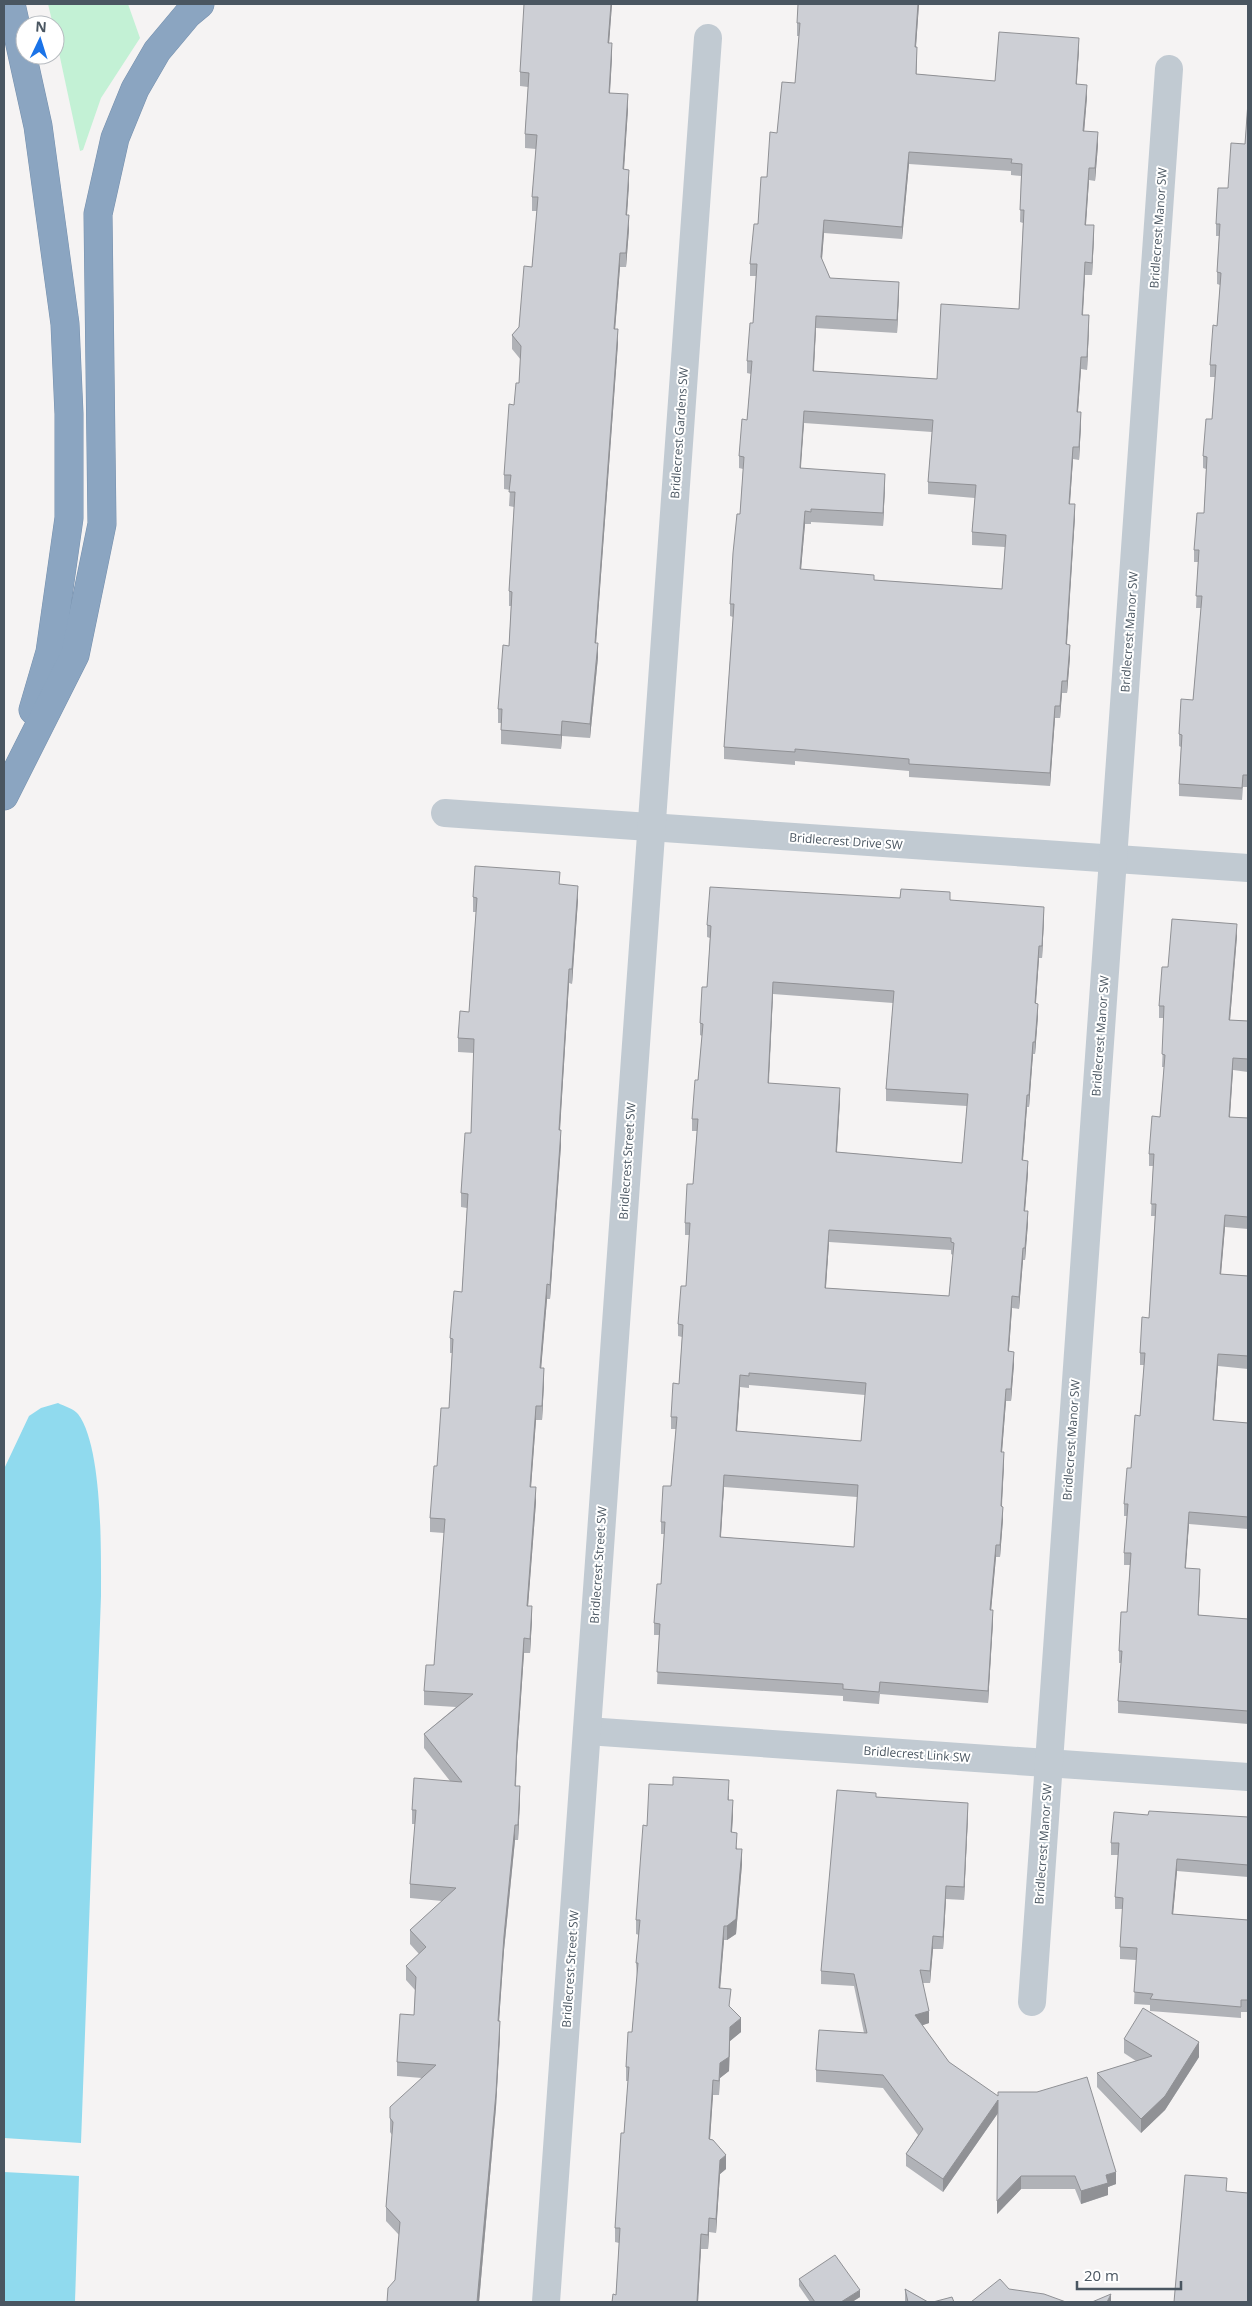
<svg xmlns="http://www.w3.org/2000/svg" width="1252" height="2306" viewBox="0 0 1252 2306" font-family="'Open Sans',sans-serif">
<rect width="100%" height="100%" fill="#f5f3f3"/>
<path fill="#c3f1d5" d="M48 4H128L140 38 101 98 83 150 80 151 55 34V25H53Z"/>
<g fill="#90daee">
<path d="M58 1403C64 1406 74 1409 78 1414 103 1447 101 1553 101 1596L81 2143 4 2138V1469L29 1416 41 1408Z"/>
<path d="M4 2172 79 2176 75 2302H4Z"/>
</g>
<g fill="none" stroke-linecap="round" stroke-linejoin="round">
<defs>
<g id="highway">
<path d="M11 4 38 126 65 324 69 414V518L50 652 33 710"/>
<path d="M4 796 75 655 102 524 98 214 115 138 135 89 157 51 188 14 200 4"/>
</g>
</defs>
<use href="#highway" stroke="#7690ad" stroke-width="29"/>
<g stroke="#c1cad2" stroke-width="28">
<path d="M445 813 1248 868"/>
<path d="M587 1731 1248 1777"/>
<path d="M1032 2002 1169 69"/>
<path d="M546 2302 708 38"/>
</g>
<use href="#highway" stroke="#8ba5c1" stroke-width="28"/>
</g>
<g fill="#b0b2b7" fill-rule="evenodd">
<path d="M612 4 609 43 612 57 610 93 628 109 624 169 629 184 627 215 629 229 626 267H620L615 329 618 343 596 643 598 657 590 738 562 736 561 749 501 744V723H498V709L509 646 511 606H509V591L514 507 509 506 510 490 504 489V475L514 405 519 383 521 360 512 349V335L519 327 532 267 537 211H532V197L536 149 525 148V134L528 87 520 86V72Z"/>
<path d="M919 4 916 47 917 60 916 74 995 81 1079 50 1076 84 1087 97 1084 132 1098 145 1095 181 1089 180 1086 225 1094 237 1092 275H1085L1083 315 1089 328 1087 370 1081 369 1078 412 1081 425 1079 460 1073 459 1070 504 1075 516 1067 644 1070 657 1067 693H1062L1060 718H1055L1050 786 909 777V771L795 761V765L724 759V747L733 617 730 616V604L740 514 743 469 739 468V456L747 420 751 374 747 373V361L753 323 756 276H750V264L767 177 777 133 795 83 799 36H797V23ZM909 164 1011 171V175L1021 176 1020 222 1023 223 1019 309 937 379 814 371 816 328 897 333 899 295 830 278 822 260 824 233 902 239ZM804 423 932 432 928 482V494L975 498 972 532V545L1005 547 1002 589 874 580 801 569 805 524H811V522L883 526 885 487 800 469Z"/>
<path d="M1248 102V787H1243L1242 800 1179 796V784L1181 747 1179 746V734L1193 700 1201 608H1196L1198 562H1194V550L1204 513 1206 469 1203 468V456L1212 419 1215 377H1210V365L1217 326 1220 285 1217 284V272L1219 236H1216V224L1245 144Z"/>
<path d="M560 884 578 900 572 984 569 983 560 1130 561 1145 550 1299H547L541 1368 544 1383 542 1420H536L531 1487 536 1502 528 1606 532 1620 530 1653H524L517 1756 516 1786 520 1800 518 1840H515L504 1950 499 2021 500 2036 496 2107 479 2302H387L395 2280 399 2235 386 2221V2207L392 2135 390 2132V2118L422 2078 397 2076V2062L414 2015 415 1990 406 1980V1966L419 1954 410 1944V1930L442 1901 410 1898V1884L415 1824H412V1810L450 1781 424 1748V1734L456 1707 424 1705V1691L434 1665 444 1533 430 1532V1518L437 1466 449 1408 452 1353H450V1338L462 1292 467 1208 461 1207V1193L471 1133 474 1053 458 1052V1038L469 1012 476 912H473V897Z"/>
<path d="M900 898 950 900 1044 919 1042 958H1039L1036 1003 1038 1016 1035 1054H1033L1029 1107H1027L1023 1160 1028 1173 1025 1211 1028 1223 1025 1260H1023L1019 1309 1012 1308 1009 1351 1014 1364 1011 1401H1006L1002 1452 1004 1464 1002 1506 1003 1519 1000 1557H996L991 1610 993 1622 988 1703 880 1694 879 1704 843 1701V1696L657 1684 659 1635H654V1623L661 1584 664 1534H661V1522L671 1486 676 1429H671V1417L679 1384 682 1337 678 1336V1324L686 1286 690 1235H685V1223L693 1184 697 1131H692V1119L698 1080 702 1036 700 1035V1023L707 987 710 938 707 937V925ZM773 994 893 1003 886 1089V1101L967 1106 962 1163 837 1152 840 1100 769 1083ZM829 1242 951 1250V1254L953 1255 949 1296 826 1288ZM749 1385 865 1395 861 1441 737 1431 740 1387 749 1388ZM724 1487 857 1497 854 1547 721 1537Z"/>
<path d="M1237 936 1230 1020 1248 1021V1072L1233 1070 1230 1117 1248 1118V1229L1225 1227 1221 1274 1248 1276V1369L1218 1366 1214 1420 1248 1423V1529L1189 1524 1185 1568 1200 1581 1198 1615 1248 1619V1724L1118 1713V1701L1121 1663H1119V1651L1127 1612 1130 1565H1124V1553L1127 1516H1124V1504L1131 1468 1140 1416 1144 1365H1140V1353L1149 1318 1155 1216H1151L1153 1166H1149V1154L1160 1117 1164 1067H1162L1164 1018H1159V1006L1168 967Z"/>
<path d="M729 1795V1800L733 1814 732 1832 742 1864 736 1934 727 1940H724L720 1988 730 2007 741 2032 730 2041 729 2071 720 2078 719 2095H713L710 2139 726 2169 720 2174 716 2233 709 2232 708 2249H701L698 2302H612L616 2295 619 2243 615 2242V2228L624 2133 628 2081H626V2067L632 2032 637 1977 636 1963 639 1935 636 1934V1920Z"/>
<path d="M876 1797 968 1816 964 1900 946 1899 943 1949H933L930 1983H923L929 2023 922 2025 949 2062 1116 2184 1108 2187V2195L1081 2204 1075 2189H1021L997 2214 998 2113 943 2192 906 2166V2154L918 2135 883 2088 816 2082V2070L864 2033 854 1986 821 1984V1971Z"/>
<path d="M1148 1815 1248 1817V1877L1177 1871 1173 1914 1248 1920V2012H1241V2018L1150 2011V2005L1134 2004 1136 1960 1120 1959V1947L1123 1909H1115V1897L1118 1855H1111V1843Z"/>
<path d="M1124 2039 1199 2057 1165 2110 1141 2133 1097 2087V2073L1136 2061 1124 2053Z"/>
<path d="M799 2279 860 2297 852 2302H810L799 2286Z"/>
<path d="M905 2289 928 2302H905Z"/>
</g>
<g fill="#909195">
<path d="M611 4H612L608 57V43Z"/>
<path d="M918 4H919L915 60V47Z"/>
<path d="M1079 38V50L1076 96V84Z"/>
<path d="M612 43V57L609 107V93Z"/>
<path d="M917 47V60L916 86V74Z"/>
<path d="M1087 85V97L1083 144V131Z"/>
<path d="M628 94V109L623 184V169Z"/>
<path d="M1098 132V145L1095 181V168Z"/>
<path d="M909 152V164L902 239V227Z"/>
<path d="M1089 168V180L1085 237V225Z"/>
<path d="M629 170V184L626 229V215Z"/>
<path d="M629 215V229L626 267V253Z"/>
<path d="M824 220V233L821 270V257Z"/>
<path d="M1094 225V237L1092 275V263Z"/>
<path d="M620 253V267L614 343V329Z"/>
<path d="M1085 262V275L1082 327V315Z"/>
<path d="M899 282V295L897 333V320Z"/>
<path d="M1089 315V328L1087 370V357Z"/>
<path d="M816 316V328L813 383V371Z"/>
<path d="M618 329V343L595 657V643Z"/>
<path d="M1081 357V369L1077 424V412Z"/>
<path d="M804 411V423L800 481V468Z"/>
<path d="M1081 412V425L1079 460V447Z"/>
<path d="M1073 447V459L1069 516V504Z"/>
<path d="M885 474V487L883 526V513Z"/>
<path d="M1075 504V516L1066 657V644Z"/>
<path d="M805 511V524L800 581V569Z"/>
<path d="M598 643V657L590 738V724Z"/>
<path d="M1070 645V657L1067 693V681Z"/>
<path d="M1062 681V693L1060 718V706Z"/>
<path d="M1055 706V718L1050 786V773Z"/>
<path d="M562 721V736L561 749V735Z"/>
<path d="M578 886V900L572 984V969Z"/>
<path d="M1044 907V919L1042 958V946Z"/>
<path d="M1237 924V936L1229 1032V1020Z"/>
<path d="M1039 946V958L1035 1015V1003Z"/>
<path d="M569 969V983L559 1145V1130Z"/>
<path d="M773 982V994L768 1095V1083Z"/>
<path d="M1038 1004V1016L1035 1054V1042Z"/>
<path d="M1033 1042V1054L1029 1107V1095Z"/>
<path d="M1233 1058V1070L1229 1129V1117Z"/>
<path d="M840 1088V1100L836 1164V1152Z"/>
<path d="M1027 1095V1107L1022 1172V1160Z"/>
<path d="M561 1130V1145L550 1299V1285Z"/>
<path d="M1028 1161V1173L1024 1223V1211Z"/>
<path d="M1028 1211V1223L1025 1260V1248Z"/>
<path d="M1225 1215V1227L1220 1286V1274Z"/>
<path d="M829 1230V1242L825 1300V1288Z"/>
<path d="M1023 1248V1260L1019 1309V1297Z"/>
<path d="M547 1284V1299L540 1382V1368Z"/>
<path d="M1012 1296V1308L1008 1363V1351Z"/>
<path d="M1014 1352V1364L1011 1401V1389Z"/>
<path d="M1218 1354V1366L1213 1432V1420Z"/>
<path d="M544 1368V1383L542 1420V1406Z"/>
<path d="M740 1375V1387L736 1443V1431Z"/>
<path d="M1006 1389V1401L1001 1464V1452Z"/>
<path d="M536 1406V1420L530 1501V1487Z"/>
<path d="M1004 1452V1464L1001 1518V1506Z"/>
<path d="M724 1475V1487L720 1549V1537Z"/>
<path d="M536 1487V1502L527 1620V1606Z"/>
<path d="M1003 1507V1519L1000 1557V1545Z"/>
<path d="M1189 1512V1524L1185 1580V1568Z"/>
<path d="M996 1545V1557L990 1622V1610Z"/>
<path d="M1200 1569V1581L1198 1627V1615Z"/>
<path d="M532 1606V1620L530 1653V1639Z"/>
<path d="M993 1610V1622L988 1703V1691Z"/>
<path d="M524 1638V1653L517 1756 515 1800 517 1742Z"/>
<path d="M520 1786V1800L518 1840V1825Z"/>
<path d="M733 1800V1814L731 1846V1832Z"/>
<path d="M968 1803V1816L964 1900V1887Z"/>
<path d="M515 1825V1840L504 1950 498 2036V2021L504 1936Z"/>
<path d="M742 1849V1864L736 1934 727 1940V1926Z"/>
<path d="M1177 1859V1871L1172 1926V1914Z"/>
<path d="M946 1886V1899L943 1949V1937Z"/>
<path d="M724 1926V1940L719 2002V1988Z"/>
<path d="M933 1936V1949L930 1983V1971Z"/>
<path d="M929 2011V2023L915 2028V2015Z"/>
<path d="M741 2018V2032L730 2041 729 2071 720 2078 719 2095 720 2063 730 2027Z"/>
<path d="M500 2021V2036L496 2107 479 2302H477Z"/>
<path d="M1199 2042V2057L1165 2110 1141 2133V2119Z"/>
<path d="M713 2080V2095L709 2154V2139Z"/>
<path d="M998 2100V2113L943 2192V2179Z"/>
<path d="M726 2155V2169L720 2174 716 2233V2219L720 2160Z"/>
<path d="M1116 2172V2184L1108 2187V2195L1081 2204V2191L1106 2175Z"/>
<path d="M1021 2176V2189L997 2214V2201Z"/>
<path d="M709 2218V2232L708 2249V2235Z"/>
<path d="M701 2234V2249L698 2302H697Z"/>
<path d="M860 2290V2297L852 2302H841Z"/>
<path d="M1111 2294V2302H1107Z"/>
</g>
<g fill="#cdcfd5" stroke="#909195" fill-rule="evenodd">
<path d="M524 4H611L608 43H612L609 93 628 94 623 169 629 170 626 215H629L626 253H620L614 329H618L595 643H598L590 724 562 721 561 735 501 730 502 709H498L503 645 509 646 512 592 509 591 515 492H509L511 475H504L509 404 514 405 516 383H519L521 346 512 335 519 327 524 266 532 267 538 197H532L537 135 525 134 529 73 520 72Z"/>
<path d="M798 4H918L915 47H917L916 74 995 81 999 32 1079 38 1076 84 1087 85 1083 131 1098 132 1095 168H1089L1085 225H1094L1092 263 1085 262 1082 315H1089L1087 357H1081L1077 412H1081L1079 447H1073L1069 504H1075L1066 644 1070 645 1067 681H1062L1060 706H1055L1050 773 909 764V759L795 749V752L724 747 734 604H730L733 553 737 514H740L744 457 739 456 742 419 747 420 752 361H747L750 323H753L757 264H750L754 224H758L761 177H767L770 132 777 133 782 82 795 83 800 23H797ZM909 152 1012 159 1011 163 1022 164 1020 210H1024L1019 309 941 304 937 379 813 371 816 316 897 320 899 282 830 278 821 257 824 220 902 227ZM804 411 933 420 928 482 976 485 972 532 1006 535 1002 589 874 580V575L800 569 805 511 811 512V509L883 513 885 474 800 468Z"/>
<path d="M1248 102V775H1243L1242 788 1179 784 1182 735 1179 734 1181 699 1193 700 1202 596H1196L1199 550H1194L1197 513H1204L1207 457 1203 456 1206 419H1212L1216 365H1210L1213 325 1217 326 1221 273 1217 272 1220 224H1216L1218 188H1228L1231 143 1245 144Z"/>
<path d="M475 866 560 872 559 884 578 886 572 969H569L559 1130H561L550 1285 547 1284 540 1368H544L542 1406H536L530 1487H536L527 1606H532L530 1639 524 1638 517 1742 515 1786H520L518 1825H515L504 1936 498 2021H500L496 2093 477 2302H387L388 2288 395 2280 400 2222 386 2207 393 2122 390 2118V2107L436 2065 397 2062 400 2014 414 2015 416 1977 406 1966 426 1947 410 1930 456 1888 410 1884 416 1810H412L414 1778 462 1782 424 1734 473 1694 424 1691 426 1665H434L445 1519 430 1518 434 1466H437L441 1408H449L453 1339 450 1338 454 1291 462 1292 468 1194 461 1193 465 1133H471L474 1039 458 1038 460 1011 469 1012 477 898 473 897Z"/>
<path d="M710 887 900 898 901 889 950 892V900L1044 907 1042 946H1039L1035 1003 1038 1004 1035 1042H1033L1029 1095H1027L1022 1160 1028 1161 1024 1211H1028L1025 1248H1023L1019 1297 1012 1296 1008 1351 1014 1352 1011 1389H1006L1001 1452H1004L1001 1506 1003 1507 1000 1545H996L990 1610H993L988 1691 880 1682 879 1692 843 1689V1684L657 1672 660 1624 654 1623 657 1584H661L665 1522H661L663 1486H671L677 1417H671L673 1383 679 1384 683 1325 678 1324 681 1286H686L690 1223H685L687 1184H693L698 1119H692L695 1080H698L703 1024 700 1023 702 987H707L711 926 707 925ZM773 982 894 991 886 1089 968 1094 962 1163 836 1152 840 1088 768 1083ZM829 1230 951 1238V1242L954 1243 949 1296 825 1288ZM749 1373 866 1383 861 1441 736 1431 740 1375 749 1376ZM724 1475 858 1485 854 1547 720 1537Z"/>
<path d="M1172 919 1237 924 1229 1020 1248 1021V1059L1233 1058 1229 1117 1248 1118V1217L1225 1215 1220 1274 1248 1276V1356L1218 1354 1213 1420 1248 1423V1517L1189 1512 1185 1568 1200 1569 1198 1615 1248 1619V1711L1118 1701 1122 1651H1119L1121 1612H1127L1131 1553H1124L1128 1504H1124L1127 1468H1131L1135 1415 1140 1416 1145 1353H1140L1142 1317 1149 1318 1156 1204H1151L1154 1154H1149L1152 1116 1160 1117 1165 1055 1162 1054 1164 1006H1159L1162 967H1168Z"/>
<path d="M673 1777 729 1780 728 1800H733L731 1832 737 1833 736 1849H742L736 1919 727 1926H724L719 1988 731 1989 729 2006 741 2018 730 2027 729 2057 720 2063 719 2081 713 2080 709 2139 713 2140 726 2155 720 2160 716 2219 709 2218 708 2235 701 2234 697 2302H612L613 2294 616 2295 620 2228H615L621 2133H624L629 2067H626L628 2032H632L638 1963H636L640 1920H636L643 1825 647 1826 649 1784 673 1785Z"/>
<path d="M837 1790 876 1793V1797L968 1803 964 1887 946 1886 943 1937 933 1936 930 1971 920 1970 929 2011 915 2015 949 2062 998 2096V2092H1037L1087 2077 1116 2172 1106 2175 1108 2183 1081 2191 1075 2176H1021L997 2201 998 2100 943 2179 906 2154 923 2129 883 2075 816 2070 819 2030 867 2033 854 1974 821 1971Z"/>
<path d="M1149 1811 1248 1817V1865L1177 1859 1172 1914 1248 1920V2000H1241V2007L1150 1999 1153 1994 1134 1992 1137 1948 1120 1947 1123 1898 1115 1897 1119 1843H1111L1114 1812 1148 1815Z"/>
<path d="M1143 2008 1199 2042 1165 2096 1141 2119 1097 2073 1152 2056 1124 2039Z"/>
<path d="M1185 2175 1227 2178 1226 2191 1248 2193V2302H1174Z"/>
<path d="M835 2255 860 2290 841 2302H815L799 2279Z"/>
<path d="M1000 2279 1009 2289 1044 2294 1066 2302H971Z"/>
<path d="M905 2289 928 2302H908Z"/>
<path d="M1111 2294 1107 2302H1092Z"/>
<path d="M952 2297 954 2302H933Z"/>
</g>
<g text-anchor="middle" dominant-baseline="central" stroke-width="4" stroke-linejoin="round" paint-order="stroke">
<g font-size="12" fill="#4a5661" stroke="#fff">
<text transform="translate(1158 228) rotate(-86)">Bridlecrest Manor SW</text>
<text transform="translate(679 433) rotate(-86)">Bridlecrest Gardens SW</text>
<text transform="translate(1129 632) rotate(-86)">Bridlecrest Manor SW</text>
<text transform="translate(846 841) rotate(4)">Bridlecrest Drive SW</text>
<text transform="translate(1100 1036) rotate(-86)">Bridlecrest Manor SW</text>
<text transform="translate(627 1161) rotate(-86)">Bridlecrest Street SW</text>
<text transform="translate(1071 1440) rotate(-86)">Bridlecrest Manor SW</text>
<text transform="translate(598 1565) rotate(-86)">Bridlecrest Street SW</text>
<text transform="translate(917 1754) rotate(4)">Bridlecrest Link SW</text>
<text transform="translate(1043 1844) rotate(-86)">Bridlecrest Manor SW</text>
<text transform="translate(570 1969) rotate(-86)">Bridlecrest Street SW</text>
</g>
</g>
<rect width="1252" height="2306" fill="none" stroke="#4a5661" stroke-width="10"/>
<g transform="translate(40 40) rotate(4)"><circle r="24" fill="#ffffff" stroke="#b7bbc0"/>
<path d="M0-4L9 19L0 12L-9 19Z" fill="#1a73e8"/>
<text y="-8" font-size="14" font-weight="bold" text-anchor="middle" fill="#4a5661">N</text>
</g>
<path d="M1077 2281v8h104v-8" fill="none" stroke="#4a5661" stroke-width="2.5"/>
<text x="1084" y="2281" font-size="15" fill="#4a5661" stroke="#ffffff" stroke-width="4" paint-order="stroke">20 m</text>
</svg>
